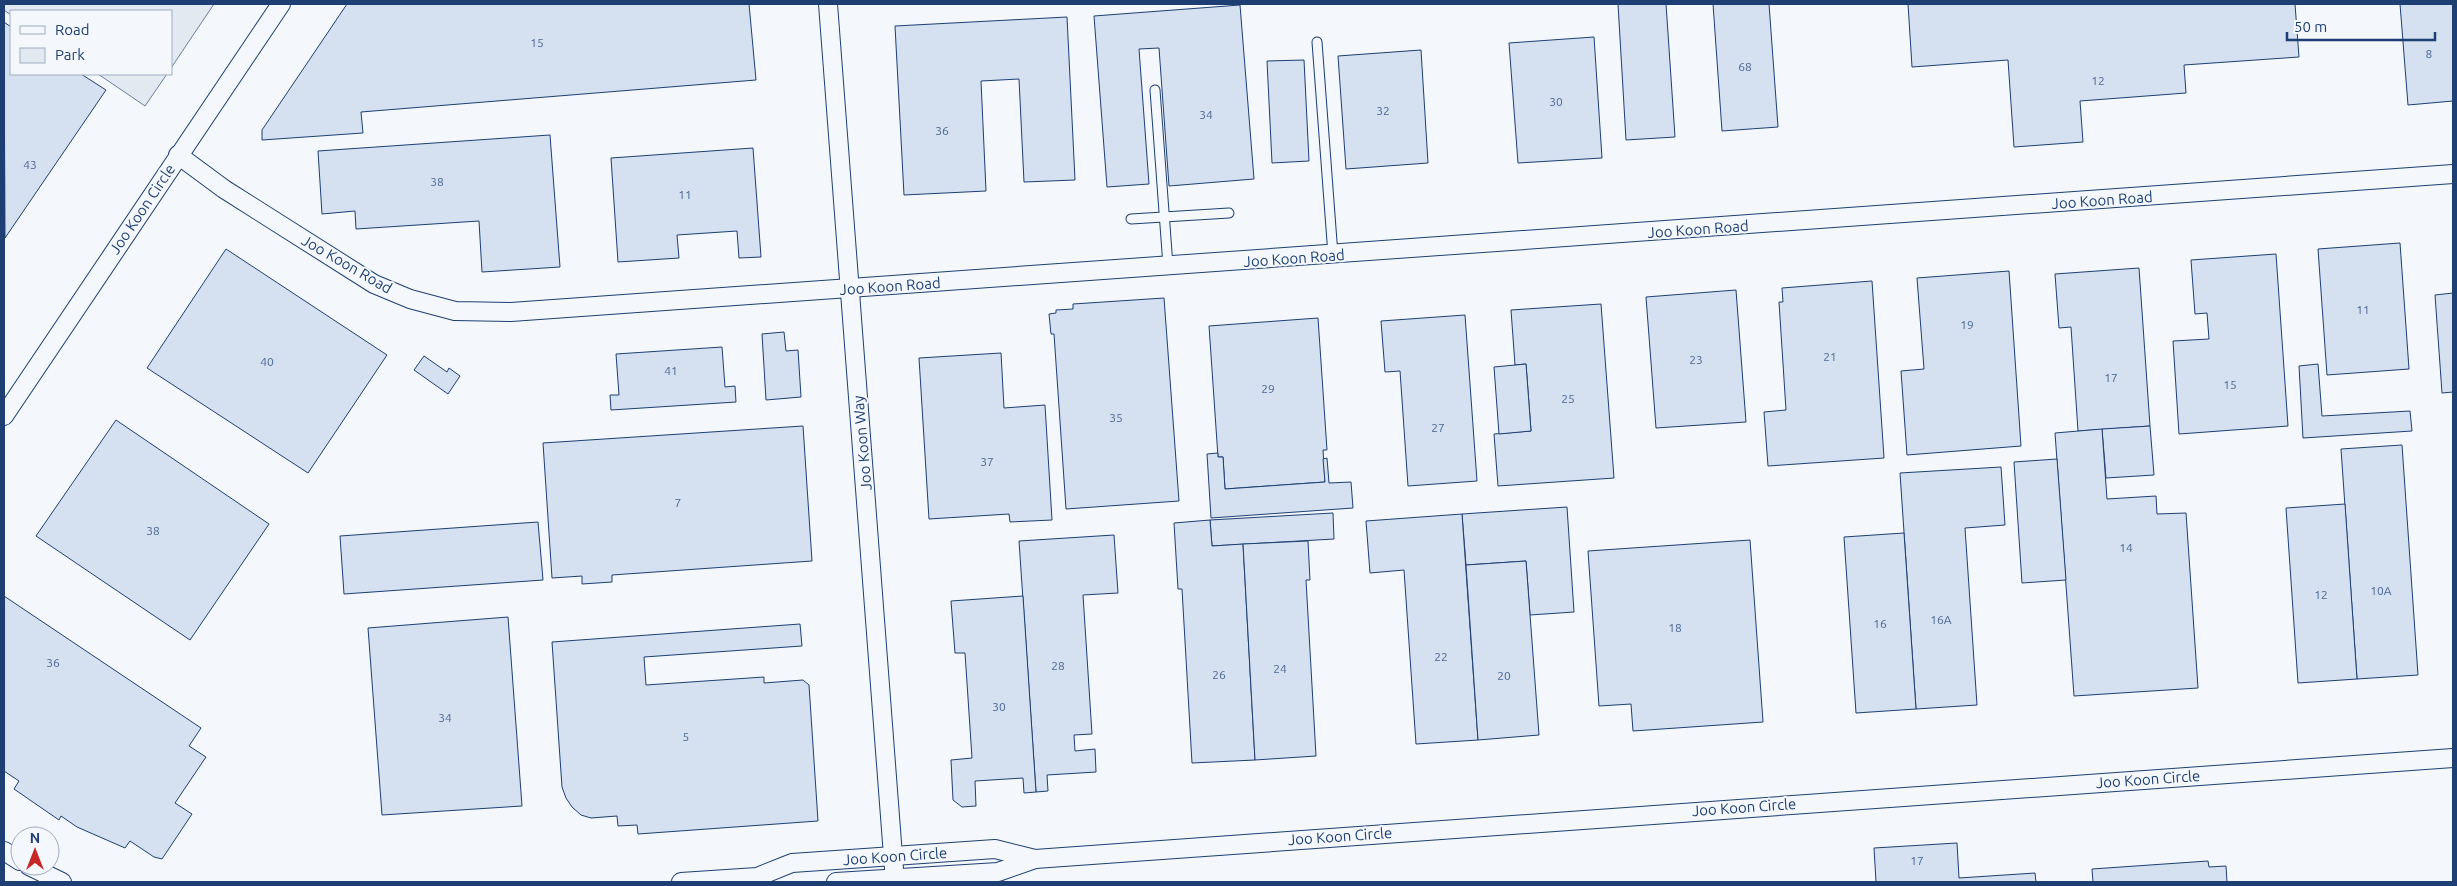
<svg xmlns="http://www.w3.org/2000/svg" width="2457" height="886" viewBox="0 0 2457 886" font-family="Ubuntu,sans-serif">
<rect width="100%" height="100%" fill="#f4f7fb"/>
<g fill="#e3e9f0" stroke="#687fa3">
<path d="M4 4H214L171 68V11H11V15L4 10Z"/>
<path d="M98 74H167L145 106Z"/>
</g>
<g fill="#d5e0f0" stroke="#1d3f73">
<path d="M347 4H749L756 80 361 112 363 133 262 140V130Z"/>
<path d="M1618 4H1666L1675 137 1626 140Z"/>
<path d="M1713 4H1769L1778 127 1722 131Z"/>
<path d="M1908 4H2295L2299 57 2184 65 2186 93 2080 101 2083 142 2014 147 2008 60 1912 67Z"/>
<path d="M2400 4H2453V101L2408 105Z"/>
<path d="M1240 5 1254 179 1169 186 1159 48 1139 49 1149 184 1107 187 1094 16Z"/>
<path d="M1067 17 1075 180 1024 182 1019 79 981 81 986 191 904 195 895 26Z"/>
<path d="M4 22 11 27V74H81L106 90 5 238Z"/>
<path d="M1594 37 1602 158 1518 163 1509 43Z"/>
<path d="M1421 50 1428 163 1346 169 1338 56Z"/>
<path d="M1304 60 1309 161 1272 163 1267 61Z"/>
<path d="M550 135 560 267 482 272 479 221 356 229 355 211 322 214 318 151Z"/>
<path d="M753 148 761 257 739 258 737 231 677 235 679 258 618 262 611 158Z"/>
<path d="M2400 243 2409 369 2327 375 2318 249Z"/>
<path d="M226 249 387 355 308 473 147 368Z"/>
<path d="M2276 254 2288 426 2179 434 2173 341 2209 339 2207 313 2195 314 2191 260Z"/>
<path d="M2139 268 2150 426 2078 431 2071 327 2059 328 2055 274Z"/>
<path d="M2009 271 2021 446 1907 455 1901 371 1924 369 1917 278Z"/>
<path d="M1872 281 1884 458 1768 466 1764 412 1786 410 1779 302H1783L1782 288Z"/>
<path d="M1736 290 1746 422 1656 428 1646 297Z"/>
<path d="M2453 293V392L2442 393 2435 295Z"/>
<path d="M1164 298 1179 501 1066 509 1054 334H1051L1049 314 1056 313V310L1073 309V304Z"/>
<path d="M1601 304 1614 478 1498 486 1494 434 1531 431 1526 364 1515 365 1511 310Z"/>
<path d="M1465 315 1477 481 1408 486 1400 371 1385 372 1381 321Z"/>
<path d="M1318 318 1327 450H1323L1325 482 1225 489 1223 457H1218L1209 326Z"/>
<path d="M784 332 786 351 798 350 801 397 766 400 762 334Z"/>
<path d="M722 347 725 387 735 386 736 402 611 410 610 395H619L616 354Z"/>
<path d="M1001 353 1004 408 1045 405 1052 520 1010 522 1009 514 929 519 919 358Z"/>
<path d="M424 356 447 372 449 368 460 376 448 394 414 370Z"/>
<path d="M1526 364 1531 431 1499 434 1494 367Z"/>
<path d="M2318 364 2322 416 2410 411 2412 431 2303 438 2299 366Z"/>
<path d="M116 420 269 524 190 640 36 536Z"/>
<path d="M803 426 812 561 612 575V582L582 584V576L552 578 543 443Z"/>
<path d="M2150 426 2154 475 2106 478 2102 429Z"/>
<path d="M2102 429 2107 499 2156 496 2157 514 2186 513 2198 688 2074 696 2055 433Z"/>
<path d="M2402 445 2418 675 2357 679 2341 449Z"/>
<path d="M1218 453V457H1223L1225 489 1325 482 1323 459 1327 458 1329 483 1351 482 1353 508 1211 518 1207 454Z"/>
<path d="M2057 459 2066 580 2022 583 2014 462Z"/>
<path d="M2001 467 2005 525 1965 528 1977 705 1916 709 1900 473Z"/>
<path d="M2345 504 2357 679 2298 683 2286 508Z"/>
<path d="M1567 507 1574 612 1530 615 1526 561 1466 565 1462 514Z"/>
<path d="M1333 513 1334 539 1212 546 1210 520Z"/>
<path d="M1462 514 1478 740 1416 744 1404 570 1370 573 1366 521Z"/>
<path d="M1210 520 1212 546 1243 544 1255 760 1192 763 1182 589H1178L1174 523Z"/>
<path d="M538 522 543 580 344 594 340 536Z"/>
<path d="M1904 533 1916 709 1856 713 1844 537Z"/>
<path d="M1114 535 1118 593 1083 595 1092 734 1074 735 1075 751 1095 749 1096 772 1047 775 1048 791 1036 792 1019 541Z"/>
<path d="M1750 540 1763 722 1633 731 1631 704 1599 706 1588 551Z"/>
<path d="M1308 541 1310 580H1306L1316 756 1255 760 1243 544Z"/>
<path d="M1526 561 1539 735 1478 740 1466 565Z"/>
<path d="M4 596 201 728 189 746 206 757 175 803 192 814 162 859 154 857 130 841 125 848 77 827 61 816 59 820 14 789 19 781 4 771Z"/>
<path d="M1023 596 1036 792 1024 793 1023 778 975 781 976 806 962 807 953 800 951 760 972 758 965 653H955L951 601Z"/>
<path d="M508 617 522 806 382 815 368 628Z"/>
<path d="M800 624 802 646 644 657 646 685 764 677V683L803 680 809 685 818 821 638 834 637 825 618 826 617 816 591 818 581 815 572 807 566 798 562 787 552 642Z"/>
<path d="M1957 843 1959 878 2035 873 2036 882H1876L1874 848Z"/>
<path d="M2208 861 2209 867 2226 866 2227 882H2093L2092 869Z"/>
</g>
<g fill="none" stroke-linecap="round" stroke-linejoin="round">
<defs>
<g id="service">
<path d="M1317 42 1333 255"/>
<path d="M1155 90 1168 266"/>
<path d="M1131 219 1229 213"/>
</g>
<g id="minor">
<path d="M828 4 895 882"/>
<path d="M178 155 224 189 374 284 410 299 455 311 511 312 2453 174"/>
<path d="M4 416 281 4"/>
<path d="M4 851 20 861"/>
<path d="M29 866 62 882"/>
<path d="M681 882 757 877 792 863 995 849 1035 859"/>
<path d="M836 882 998 872 1035 859 2453 758"/>
</g>
</defs>
<use href="#service" stroke="#1d3f73" stroke-width="11"/>
<use href="#minor" stroke="#1d3f73" stroke-width="20"/>
<use href="#service" stroke="#f4f7fb" stroke-width="9"/>
<use href="#minor" stroke="#f4f7fb" stroke-width="18"/>
</g>
<g text-anchor="middle" dominant-baseline="central" stroke-width="4" stroke-linejoin="round" paint-order="stroke">
<g font-size="12" fill="#4b6792">
<text x="537" y="42">15</text>
<text x="2429" y="53">8</text>
<text x="1745" y="66">68</text>
<text x="2098" y="80">12</text>
<text x="1556" y="101">30</text>
<text x="1383" y="110">32</text>
<text x="1206" y="114">34</text>
<text x="942" y="130">36</text>
<text x="30" y="164">43</text>
<text x="437" y="181">38</text>
<text x="685" y="194">11</text>
<text x="2363" y="309">11</text>
<text x="1967" y="324">19</text>
<text x="1830" y="356">21</text>
<text x="1696" y="359">23</text>
<text x="267" y="361">40</text>
<text x="671" y="370">41</text>
<text x="2111" y="377">17</text>
<text x="2230" y="384">15</text>
<text x="1268" y="388">29</text>
<text x="1568" y="398">25</text>
<text x="1116" y="417">35</text>
<text x="1438" y="427">27</text>
<text x="987" y="461">37</text>
<text x="678" y="502">7</text>
<text x="153" y="530">38</text>
<text x="2126" y="547">14</text>
<text x="2381" y="590">10A</text>
<text x="2321" y="594">12</text>
<text x="1941" y="619">16A</text>
<text x="1880" y="623">16</text>
<text x="1675" y="627">18</text>
<text x="1441" y="656">22</text>
<text x="53" y="662">36</text>
<text x="1058" y="665">28</text>
<text x="1280" y="668">24</text>
<text x="1219" y="674">26</text>
<text x="1504" y="675">20</text>
<text x="999" y="706">30</text>
<text x="445" y="717">34</text>
<text x="686" y="736">5</text>
<text x="1917" y="860">17</text>
</g>
<g font-size="15" fill="#1d3f73" stroke="#f4f7fb">
<text transform="translate(2102 200) rotate(-4)">Joo Koon Road</text>
<text transform="translate(142 209) rotate(-56)">Joo Koon Circle</text>
<text transform="translate(1698 229) rotate(-4)">Joo Koon Road</text>
<text transform="translate(1294 258) rotate(-4)">Joo Koon Road</text>
<text transform="translate(347 264) rotate(30)">Joo Koon Road</text>
<text transform="translate(890 286) rotate(-4)">Joo Koon Road</text>
<text transform="translate(862 443) rotate(-95)">Joo Koon Way</text>
<text transform="translate(2148 779) rotate(-4)">Joo Koon Circle</text>
<text transform="translate(1744 807) rotate(-4)">Joo Koon Circle</text>
<text transform="translate(1340 836) rotate(-4)">Joo Koon Circle</text>
<text transform="translate(895 856) rotate(-4)">Joo Koon Circle</text>
</g>
</g>
<rect width="2457" height="886" fill="none" stroke="#1d3f73" stroke-width="10"/>
<rect x="10" y="10" width="162" height="65" fill="#f4f7fb" stroke="#9eadc5"/>
<rect x="20" y="26" width="25" height="8" fill="#f4f7fb" stroke="#9eadc5"/>
<text x="55" y="35" font-size="15" fill="#1d3f73">Road</text>
<rect x="20" y="48" width="25" height="15" fill="#e3e9f0" stroke="#9eadc5"/>
<text x="55" y="60" font-size="15" fill="#1d3f73">Park</text>
<g transform="translate(35 851)"><circle r="24" fill="#f4f7fb" stroke="#9eadc5"/>
<path d="M0-4L9 19L0 12L-9 19Z" fill="#c62828"/>
<text y="-8" font-size="14" font-weight="bold" text-anchor="middle" fill="#1d3f73">N</text>
</g>
<path d="M2287 32v8h148v-8" fill="none" stroke="#1d3f73" stroke-width="2.5"/>
<text x="2294" y="32" font-size="15" fill="#1d3f73" stroke="#f4f7fb" stroke-width="4" paint-order="stroke">50 m</text>
</svg>
